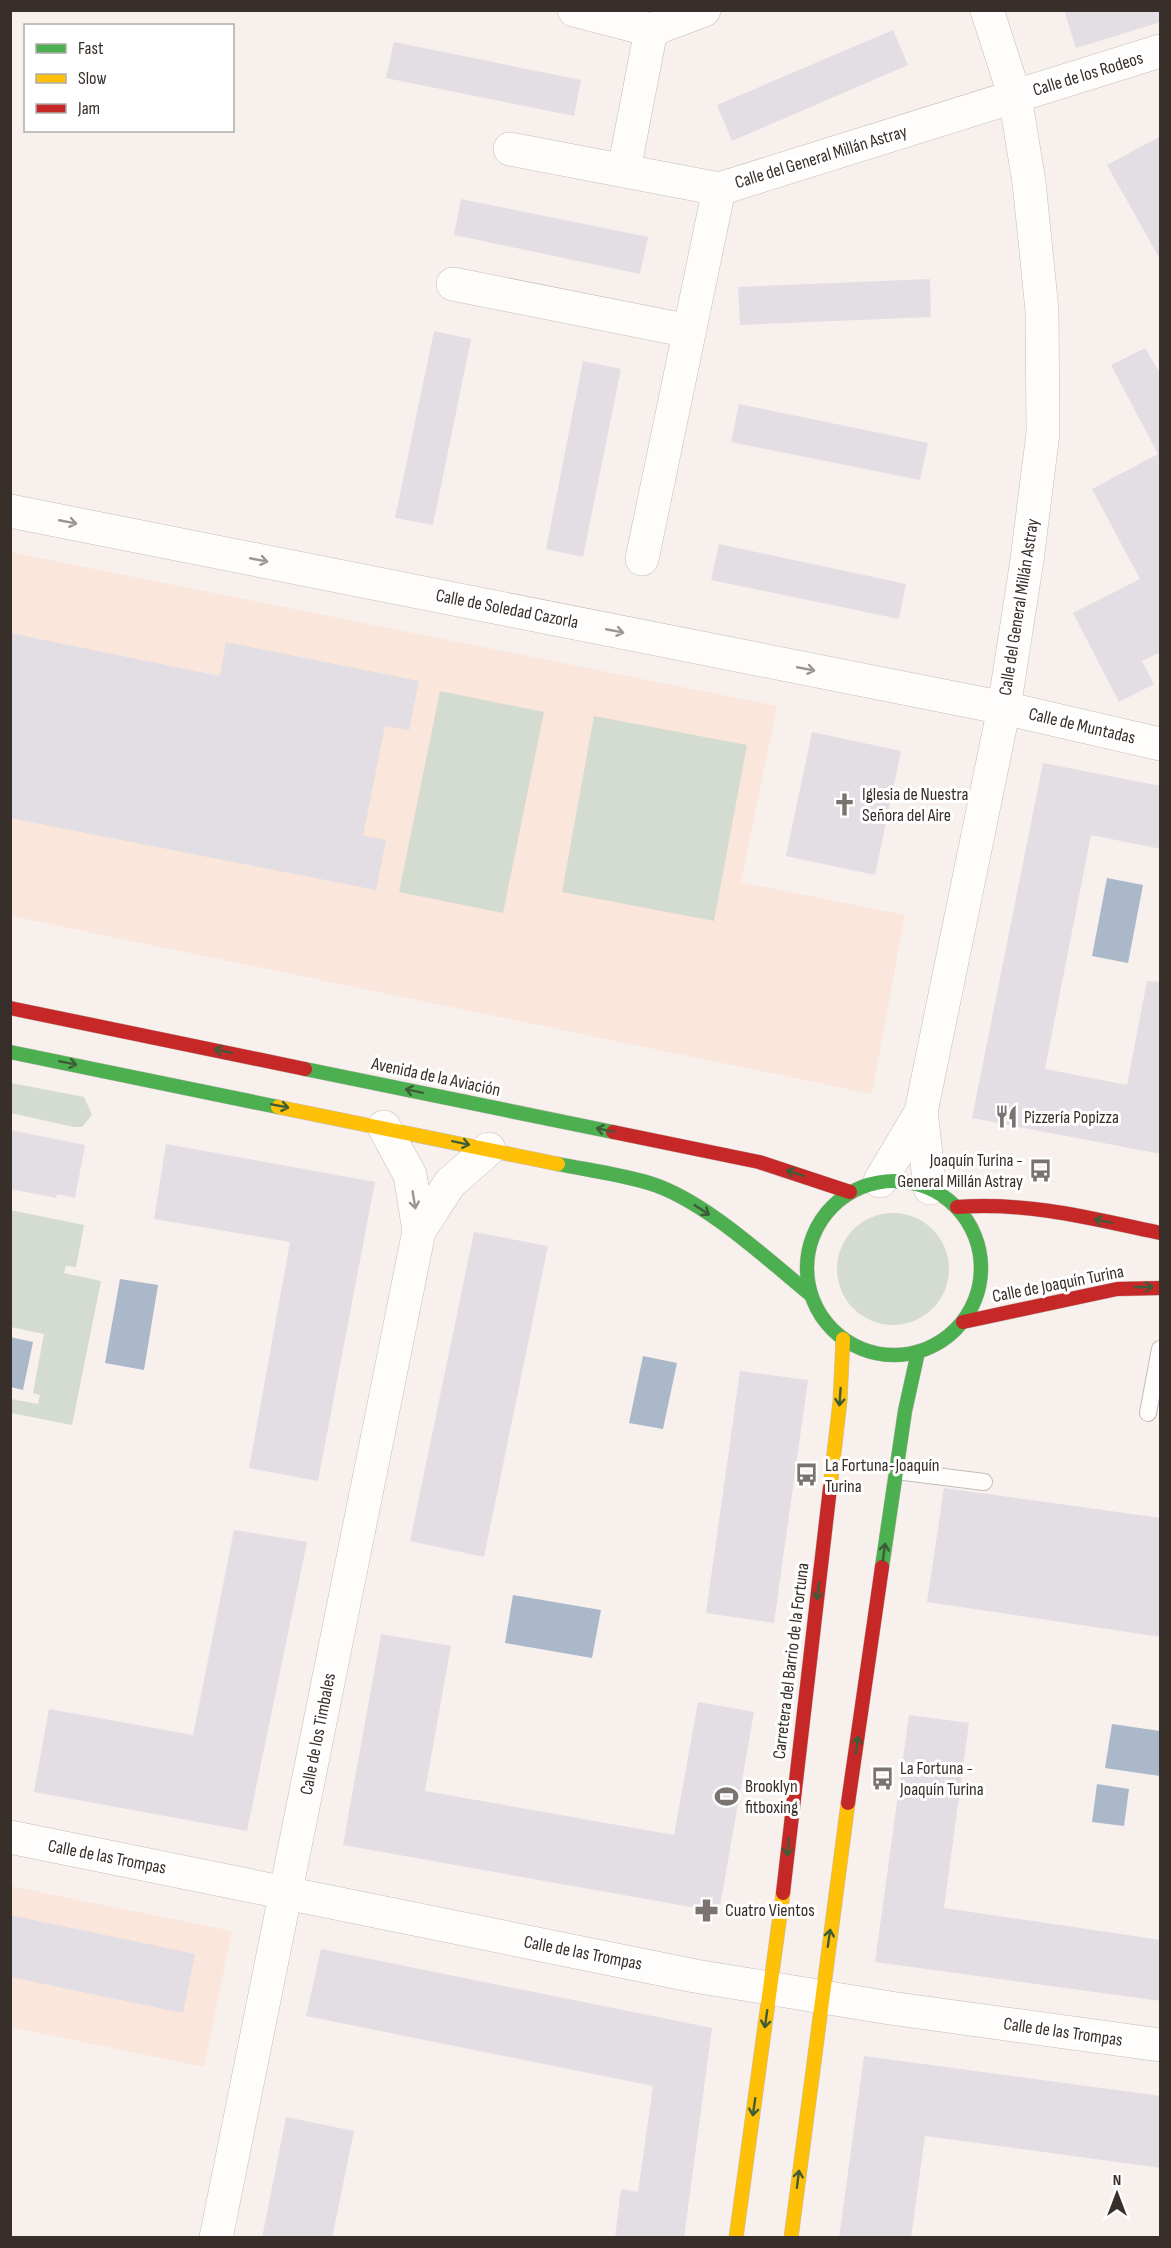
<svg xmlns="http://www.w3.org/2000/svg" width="1171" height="2248" viewBox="0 0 1171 2248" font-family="'Sofia Sans Condensed',sans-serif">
<rect width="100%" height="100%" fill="#f8f0ed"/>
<g fill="#fbe6dc">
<path d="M10 552 777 706 741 882 905 915 872 1094 11 916Z"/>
<path d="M10 1886 232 1931 204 2067 11 2027Z"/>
</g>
<g fill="#d4dcd2">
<path d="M440 691 544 712 503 913 399 892Z"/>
<path d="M594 716 747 745 714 921 562 892Z"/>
<path d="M11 1083 84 1097 92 1115 82 1127H74L11 1113Z"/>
<path d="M10 1210 84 1225 76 1267 66 1266 64 1273 101 1281 72 1425 11 1413V1399L38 1404 40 1395 33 1393 44 1334 11 1327Z"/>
<circle cx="893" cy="1269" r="56"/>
</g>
<g fill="#aab8ca">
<path d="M1107 878 1143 885 1128 963 1092 956Z"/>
<path d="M120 1279 158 1285 144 1370 105 1363Z"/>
<path d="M10 1337 33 1342 23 1390 11 1387Z"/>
<path d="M643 1356 677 1363 663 1429 629 1423Z"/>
<path d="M513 1595 601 1610 592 1658 505 1643Z"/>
<path d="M1112 1724 1160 1731V1776L1105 1768Z"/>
<path d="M1097 1784 1129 1789 1124 1826 1092 1822Z"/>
</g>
<g fill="#e2dee4">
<path d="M1064 10H1161V22L1076 48Z"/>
<path d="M893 30 908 65 732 141 717 105Z"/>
<path d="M394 42 581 80 574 116 386 78Z"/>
<path d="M1161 136V261L1107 165Z"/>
<path d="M461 199 648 237 640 274 454 235Z"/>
<path d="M930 279 931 317 740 325 738 287Z"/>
<path d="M434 331 471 339 433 525 395 518Z"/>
<path d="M1145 348 1161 375V652L1142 661 1154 684 1119 702 1073 613 1140 579 1092 489 1158 454 1111 365Z"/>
<path d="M583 361 621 369 583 557 546 549Z"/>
<path d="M739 404 928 443 920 480 731 442Z"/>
<path d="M719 544 906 584 899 619 711 580Z"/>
<path d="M10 633 220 676 226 642 419 681 409 730 385 726 363 836 386 840 376 890 10 818Z"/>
<path d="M812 732 901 751 875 875 786 856Z"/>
<path d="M1043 763 1161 786V849L1091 835 1045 1069 1127 1085 1147 981 1161 982V1154L972 1118Z"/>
<path d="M10 1130 85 1145 75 1198 57 1194 56 1198 10 1189Z"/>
<path d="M166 1144 375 1182 318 1481 249 1468 290 1242 154 1219Z"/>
<path d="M474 1232 548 1246 484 1557 410 1541Z"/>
<path d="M740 1371 808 1380 774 1623 706 1613Z"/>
<path d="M944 1488 1161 1518V1637L927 1602Z"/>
<path d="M234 1530 307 1542 247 1831 34 1792 49 1709 193 1735Z"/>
<path d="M381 1634 451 1646 425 1791 674 1835 698 1702 754 1712 719 1912 343 1845Z"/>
<path d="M909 1715 969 1723 944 1908 1161 1940V2001L875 1962Z"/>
<path d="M10 1915 195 1954 183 2013 10 1977Z"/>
<path d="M321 1949 712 2028 684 2238H615L621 2189 638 2192 653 2086 306 2016Z"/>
<path d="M864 2056 1161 2096V2168L925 2136 911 2238H839Z"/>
<path d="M286 2117 354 2131 332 2238H262Z"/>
</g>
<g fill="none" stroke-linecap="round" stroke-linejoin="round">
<defs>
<g id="lane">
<path d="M1148 1413 1160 1349"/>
<path d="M896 1471 984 1482"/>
</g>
<g id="street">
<path d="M574 10 651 30 624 170"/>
<path d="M651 30 704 10"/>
<path d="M510 149 719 189 1160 51"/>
<path d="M453 284 689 331"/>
<path d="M10 511 1004 708 1160 744"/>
<path d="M642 559 719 189"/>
<path d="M921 1112 930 1188"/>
<path d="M384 1127 410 1175 419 1231 450 1183 489 1149"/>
<path d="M880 1181 921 1112 1004 708 1027 560 1043 433 1042 310 1029 182 1015 97 987 10"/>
<path d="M10 1837 695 1976 890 2008 1160 2045"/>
<path d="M216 2238 419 1231"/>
</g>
<g id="fast">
<path d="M10 1052 278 1107"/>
<path d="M305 1069 613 1132"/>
<path d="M558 1164C588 1170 619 1174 649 1183 703 1199 767 1259 811 1295"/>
<circle cx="894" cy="1268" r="87"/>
<path d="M882 1567 905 1411 918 1352"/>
</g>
<g id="slow">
<path d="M278 1107 558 1164"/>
<path d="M830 1488 840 1401 843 1339"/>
<path d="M736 2238 783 1893"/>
<path d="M791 2238 848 1803"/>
</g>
<g id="jam">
<path d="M10 1008 305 1069"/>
<path d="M613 1132 759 1162 850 1192"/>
<path d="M957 1207C1030 1202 1090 1218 1160 1233"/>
<path d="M963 1322 1117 1289 1160 1288"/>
<path d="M848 1803 882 1567"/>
<path d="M783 1893 830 1488"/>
</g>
</defs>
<use href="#lane" stroke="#c4bcb9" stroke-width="18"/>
<use href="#street" stroke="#c4bcb9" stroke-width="34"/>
<use href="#fast" stroke="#c4bcb9" stroke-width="15"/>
<use href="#slow" stroke="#c4bcb9" stroke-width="15"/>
<use href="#jam" stroke="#c4bcb9" stroke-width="15"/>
<use href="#lane" stroke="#fefdfc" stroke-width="16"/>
<use href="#street" stroke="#fefdfc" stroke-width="33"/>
<use href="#fast" stroke="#4caf50" stroke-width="14"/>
<use href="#slow" stroke="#ffc107" stroke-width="14"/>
<use href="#jam" stroke="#c62828" stroke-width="14"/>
</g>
<defs><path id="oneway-shaft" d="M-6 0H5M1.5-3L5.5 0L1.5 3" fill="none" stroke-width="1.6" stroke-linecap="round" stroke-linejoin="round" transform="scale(1.5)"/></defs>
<g stroke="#9b9694">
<use href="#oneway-shaft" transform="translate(68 522) rotate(11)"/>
<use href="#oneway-shaft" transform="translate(259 560) rotate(11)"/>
<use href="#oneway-shaft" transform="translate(615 631) rotate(11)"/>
<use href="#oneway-shaft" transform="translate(806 669) rotate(11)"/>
<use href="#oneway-shaft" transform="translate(414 1200) rotate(81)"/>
</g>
<g stroke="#3f5c38">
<use href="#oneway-shaft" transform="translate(223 1051) rotate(-168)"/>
<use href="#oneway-shaft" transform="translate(68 1063) rotate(11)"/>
<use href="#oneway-shaft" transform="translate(414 1091) rotate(-168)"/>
<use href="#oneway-shaft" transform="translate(280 1106) rotate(11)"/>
<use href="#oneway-shaft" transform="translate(605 1130) rotate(-168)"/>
<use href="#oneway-shaft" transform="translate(461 1143) rotate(12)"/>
<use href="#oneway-shaft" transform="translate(795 1173) rotate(-162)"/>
<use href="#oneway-shaft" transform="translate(702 1210) rotate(33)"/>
<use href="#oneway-shaft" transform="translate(1103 1221) rotate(-168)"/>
<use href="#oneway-shaft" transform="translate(1144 1287) rotate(-2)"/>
<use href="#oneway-shaft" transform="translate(840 1397) rotate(94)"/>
<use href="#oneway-shaft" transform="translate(884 1552) rotate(-82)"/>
<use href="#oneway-shaft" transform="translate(818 1591) rotate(97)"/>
<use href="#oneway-shaft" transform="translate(857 1745) rotate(-82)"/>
<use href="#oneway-shaft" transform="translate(788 1847) rotate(97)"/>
<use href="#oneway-shaft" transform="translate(829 1938) rotate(-82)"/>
<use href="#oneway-shaft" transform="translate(766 2019) rotate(98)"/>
<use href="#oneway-shaft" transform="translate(754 2107) rotate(98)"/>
<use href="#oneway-shaft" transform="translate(798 2179) rotate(-83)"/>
</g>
<defs>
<symbol id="church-bare" viewBox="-9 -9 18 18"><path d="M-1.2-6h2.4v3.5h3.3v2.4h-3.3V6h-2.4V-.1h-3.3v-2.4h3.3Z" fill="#7b736f" stroke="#fff" stroke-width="2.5" paint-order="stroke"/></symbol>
<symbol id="restaurant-bare" viewBox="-9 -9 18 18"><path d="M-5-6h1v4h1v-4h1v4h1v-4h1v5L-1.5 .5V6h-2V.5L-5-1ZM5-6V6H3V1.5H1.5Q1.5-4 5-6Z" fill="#7b736f" stroke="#fff" stroke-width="2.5" paint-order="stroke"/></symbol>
<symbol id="bus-bare" viewBox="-9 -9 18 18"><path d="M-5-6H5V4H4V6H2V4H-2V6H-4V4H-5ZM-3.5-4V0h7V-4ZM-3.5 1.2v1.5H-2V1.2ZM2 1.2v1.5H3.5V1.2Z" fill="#7b736f" stroke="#fff" stroke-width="2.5" paint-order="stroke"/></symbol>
<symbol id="stadium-bare" viewBox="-9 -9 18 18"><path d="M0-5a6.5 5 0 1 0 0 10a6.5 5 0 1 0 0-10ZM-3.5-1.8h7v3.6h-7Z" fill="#7b736f" stroke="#fff" stroke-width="2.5" paint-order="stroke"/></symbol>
<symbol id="pharmacy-bare" viewBox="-9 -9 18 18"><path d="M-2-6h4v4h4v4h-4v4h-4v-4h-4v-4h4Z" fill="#7b736f" stroke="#fff" stroke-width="2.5" paint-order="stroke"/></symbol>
</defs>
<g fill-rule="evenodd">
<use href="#church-bare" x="828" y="788" width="33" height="33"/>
<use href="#restaurant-bare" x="990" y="1100" width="33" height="33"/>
<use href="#bus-bare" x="1024" y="1154" width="33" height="33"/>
<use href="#bus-bare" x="790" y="1458" width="33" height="33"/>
<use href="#bus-bare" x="866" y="1762" width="33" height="33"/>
<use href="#stadium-bare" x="710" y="1780" width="33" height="33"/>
<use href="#pharmacy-bare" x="690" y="1894" width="33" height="33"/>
</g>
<g text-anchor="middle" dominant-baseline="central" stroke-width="6" stroke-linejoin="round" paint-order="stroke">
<g font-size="18" fill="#382f2b" stroke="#fff">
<text transform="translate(1088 74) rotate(-17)">Calle de los Rodeos</text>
<text transform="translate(821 157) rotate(-17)">Calle del General Millán Astray</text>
<text transform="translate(1019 607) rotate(-81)">Calle del General Millán Astray</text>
<text transform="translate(507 609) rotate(11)">Calle de Soledad Cazorla</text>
<text transform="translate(1082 726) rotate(13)">Calle de Muntadas</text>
<text transform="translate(436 1077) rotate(12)">Avenida de la Aviación</text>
<text transform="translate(1058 1284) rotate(-11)">Calle de Joaquín Turina</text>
<text transform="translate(791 1661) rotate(-83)">Carretera del Barrio de la Fortuna</text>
<text transform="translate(318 1734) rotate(-79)">Calle de los Timbales</text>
<text transform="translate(107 1857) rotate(11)">Calle de las Trompas</text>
<text transform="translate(583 1953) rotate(11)">Calle de las Trompas</text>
<text transform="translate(1063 2032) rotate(8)">Calle de las Trompas</text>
</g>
<g font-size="18" fill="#382f2b" stroke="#fff" text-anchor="start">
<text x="862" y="794">Iglesia de Nuestra<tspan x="862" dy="21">Señora del Aire</tspan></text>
<text x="1024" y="1117">Pizzería Popizza</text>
<text x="1023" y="1160" text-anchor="end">Joaquín Turina -<tspan x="1023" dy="21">General Millán Astray</tspan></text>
<text x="825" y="1465">La Fortuna-Joaquín<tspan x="825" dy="21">Turina</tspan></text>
<text x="900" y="1768">La Fortuna -<tspan x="900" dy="21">Joaquín Turina</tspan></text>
<text x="745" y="1786">Brooklyn<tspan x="745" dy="21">fitboxing</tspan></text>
<text x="725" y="1910">Cuatro Vientos</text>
</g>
</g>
<rect width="1171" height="2248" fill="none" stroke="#382f2b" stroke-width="24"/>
<rect x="24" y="24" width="210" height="108" fill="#ffffff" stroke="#afacaa" stroke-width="1.5"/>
<rect x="36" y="44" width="30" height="9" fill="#4caf50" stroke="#afacaa" stroke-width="1.5"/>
<text x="78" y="54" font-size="18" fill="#382f2b">Fast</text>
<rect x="36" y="74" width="30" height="9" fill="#ffc107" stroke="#afacaa" stroke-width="1.5"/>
<text x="78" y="84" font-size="18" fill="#382f2b">Slow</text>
<rect x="36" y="104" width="30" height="9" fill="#c62828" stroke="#afacaa" stroke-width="1.5"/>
<text x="78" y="114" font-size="18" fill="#382f2b">Jam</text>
<g transform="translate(1117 2194)" stroke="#ffffff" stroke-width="4.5" paint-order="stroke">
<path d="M0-4.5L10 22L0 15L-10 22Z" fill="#382f2b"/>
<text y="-9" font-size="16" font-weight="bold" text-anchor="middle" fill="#382f2b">N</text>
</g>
</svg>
